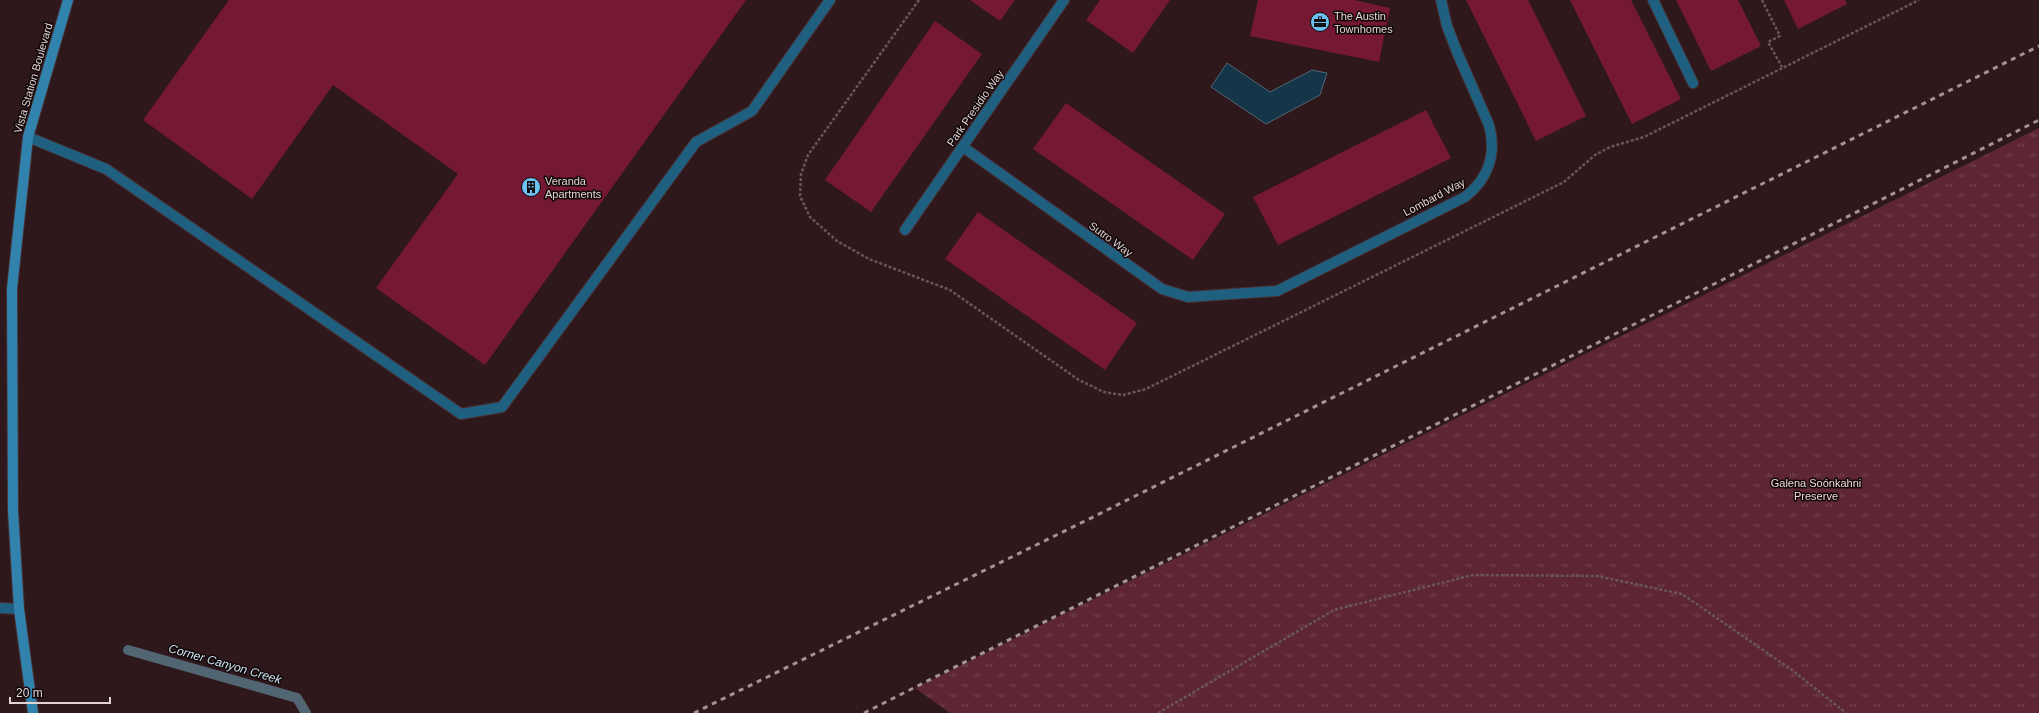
<svg xmlns="http://www.w3.org/2000/svg" width="2039" height="713" viewBox="0 0 2039 713" font-family="Arial,sans-serif">
<defs>
<pattern id="grass-tufts" width="24" height="20" patternUnits="userSpaceOnUse"><rect width="24" height="20" fill="#5d2632"/><path d="M3 7l-1-3M5 7V3M7 7l1-3M15 17l-1-3M17 17v-4M19 17l1-3" fill="none" stroke="#74454f"/></pattern>
</defs>
<rect width="100%" height="100%" fill="#2e181c"/>
<path fill="url(#grass-tufts)" d="M2039 128V713H950L915 688Z"/>
<path fill="#143648" stroke="#526572" d="M1227 63 1270 92 1312 70 1327 73 1320 95 1266 124 1211 87Z"/>
<g fill="none" stroke-linecap="round" stroke-linejoin="round">
<path stroke="#526572" stroke-width="10" d="M128 650 297 698 306 713"/>
</g>
<g fill="#741833">
<path d="M229 0H746L485 365 376 288 458 174 333 85 252 199 143 120Z"/>
<path d="M970 0H1015L1000 21Z"/>
<path d="M1100 0H1170L1133 53 1086 20Z"/>
<path d="M1258 0H1354L1390 8 1379 62 1250 36Z"/>
<path d="M1466 0H1528L1586 116 1536 141Z"/>
<path d="M1570 0H1631L1681 99 1632 124Z"/>
<path d="M1676 0H1738L1761 46 1711 71Z"/>
<path d="M1784 0H1845L1847 4 1798 29Z"/>
<path d="M935 21 982 54 871 212 825 180Z"/>
<path d="M1066 103 1225 214 1193 260 1033 149Z"/>
<path d="M1426 110 1451 158 1278 245 1253 197Z"/>
<path d="M978 212 1137 323 1105 370 945 259Z"/>
</g>
<g fill="none" stroke-linecap="round" stroke-linejoin="round">
<defs>
<g id="lane">
<path d="M1653 0 1693 83"/>
<path d="M28 137 106 169 461 414 502 407 696 142 752 111 830 0"/>
<path d="M963 147 1162 289 1188 297 1277 291 1465 197C1488 179 1497 154 1489 125L1457 52 1447 26 1441 0"/>
<path d="M905 230 1064 0"/>
<path d="M0 608 19 609"/>
</g>
<path id="secondary" d="M33 713 19 609 13 511 12 289 28 137 68 0"/>
</defs>
<use href="#lane" stroke="#473236" stroke-width="12"/>
<use href="#secondary" stroke="#473236" stroke-width="12"/>
<g stroke="#6a5659" stroke-width="2.5" stroke-dasharray="3 2" stroke-linecap="butt">
<path d="M919 0 808 155 801 174 800 196 810 217 837 241 869 259 950 290 1079 380 1104 392 1123 395 1146 389 1564 182 1595 155 1610 147 1644 137 1919 0"/>
<path d="M1762 0 1780 36 1768 42 1782 67"/>
<path d="M1158 713 1334 610 1473 575 1597 576 1682 594 1792 670 1846 713"/>
</g>
<use href="#lane" stroke="#1f6081" stroke-width="10"/>
<use href="#secondary" stroke="#3183ad" stroke-width="10"/>
<g stroke="#a49295" stroke-width="3" stroke-dasharray="5 5" stroke-linecap="butt">
<path d="M694 713 1085 521 2039 46"/>
<path d="M864 713 2039 120"/>
</g>
</g>
<defs>
<symbol id="office-disc" viewBox="-11 -11 22 22"><circle r="9.5" fill="#6cc3f2" stroke="#0f0708"/><path d="M-6-3h4V-5.5h4V-3h4V5H-6ZM-1-4.5V-3h2v-1.5ZM-6 0V1H6V0Z" fill="#111"/></symbol>
<symbol id="building-disc" viewBox="-11 -11 22 22"><circle r="9.5" fill="#6cc3f2" stroke="#0f0708"/><path d="M-4-6H4V6H1V3H-1V6H-4ZM-2.5-4.3h1.7v1.8h-1.7ZM.8-4.3h1.7v1.8H.8ZM-2.5-1h1.7V.8h-1.7ZM.8-1h1.7V.8H.8Z" fill="#111"/></symbol>
</defs>
<g fill-rule="evenodd">
<use href="#office-disc" x="1309" y="11" width="22" height="22"/>
<use href="#building-disc" x="520" y="176" width="22" height="22"/>
</g>
<g text-anchor="middle" dominant-baseline="central" stroke-width="3" stroke-linejoin="round" paint-order="stroke">
<g font-size="11" fill="#e3d3d5" stroke="#0f0708" text-anchor="start">
<text x="1334" y="16">The Austin<tspan x="1334" dy="13">Townhomes</tspan></text>
<text x="545" y="181">Veranda<tspan x="545" dy="13">Apartments</tspan></text>
</g>
<g font-size="11" fill="#e3d3d5" stroke="#0f0708">
<text transform="translate(33 78) rotate(-74)">Vista Station Boulevard</text>
<text transform="translate(975 108) rotate(-55)">Park Presidio Way</text>
<text transform="translate(1434 197) rotate(-28)">Lombard Way</text>
<text transform="translate(1111 239) rotate(36)">Sutro Way</text>
</g>
<g font-size="11" fill="#f2d6da" stroke="#0f0708">
<text x="1816" y="483">Galena Soónkahni<tspan x="1816" dy="13">Preserve</tspan></text>
</g>
<g font-size="12" font-style="italic" fill="#cfe6f4" stroke="#0f0708">
<text transform="translate(225 664) rotate(16)">Corner Canyon Creek</text>
</g>
</g>
<path d="M10 697v6h100v-6" fill="none" stroke="#e3d3d5" stroke-width="2"/>
<text x="16" y="697" font-size="12" fill="#e3d3d5" stroke="#0f0708" stroke-width="3" paint-order="stroke">20 m</text>
</svg>
